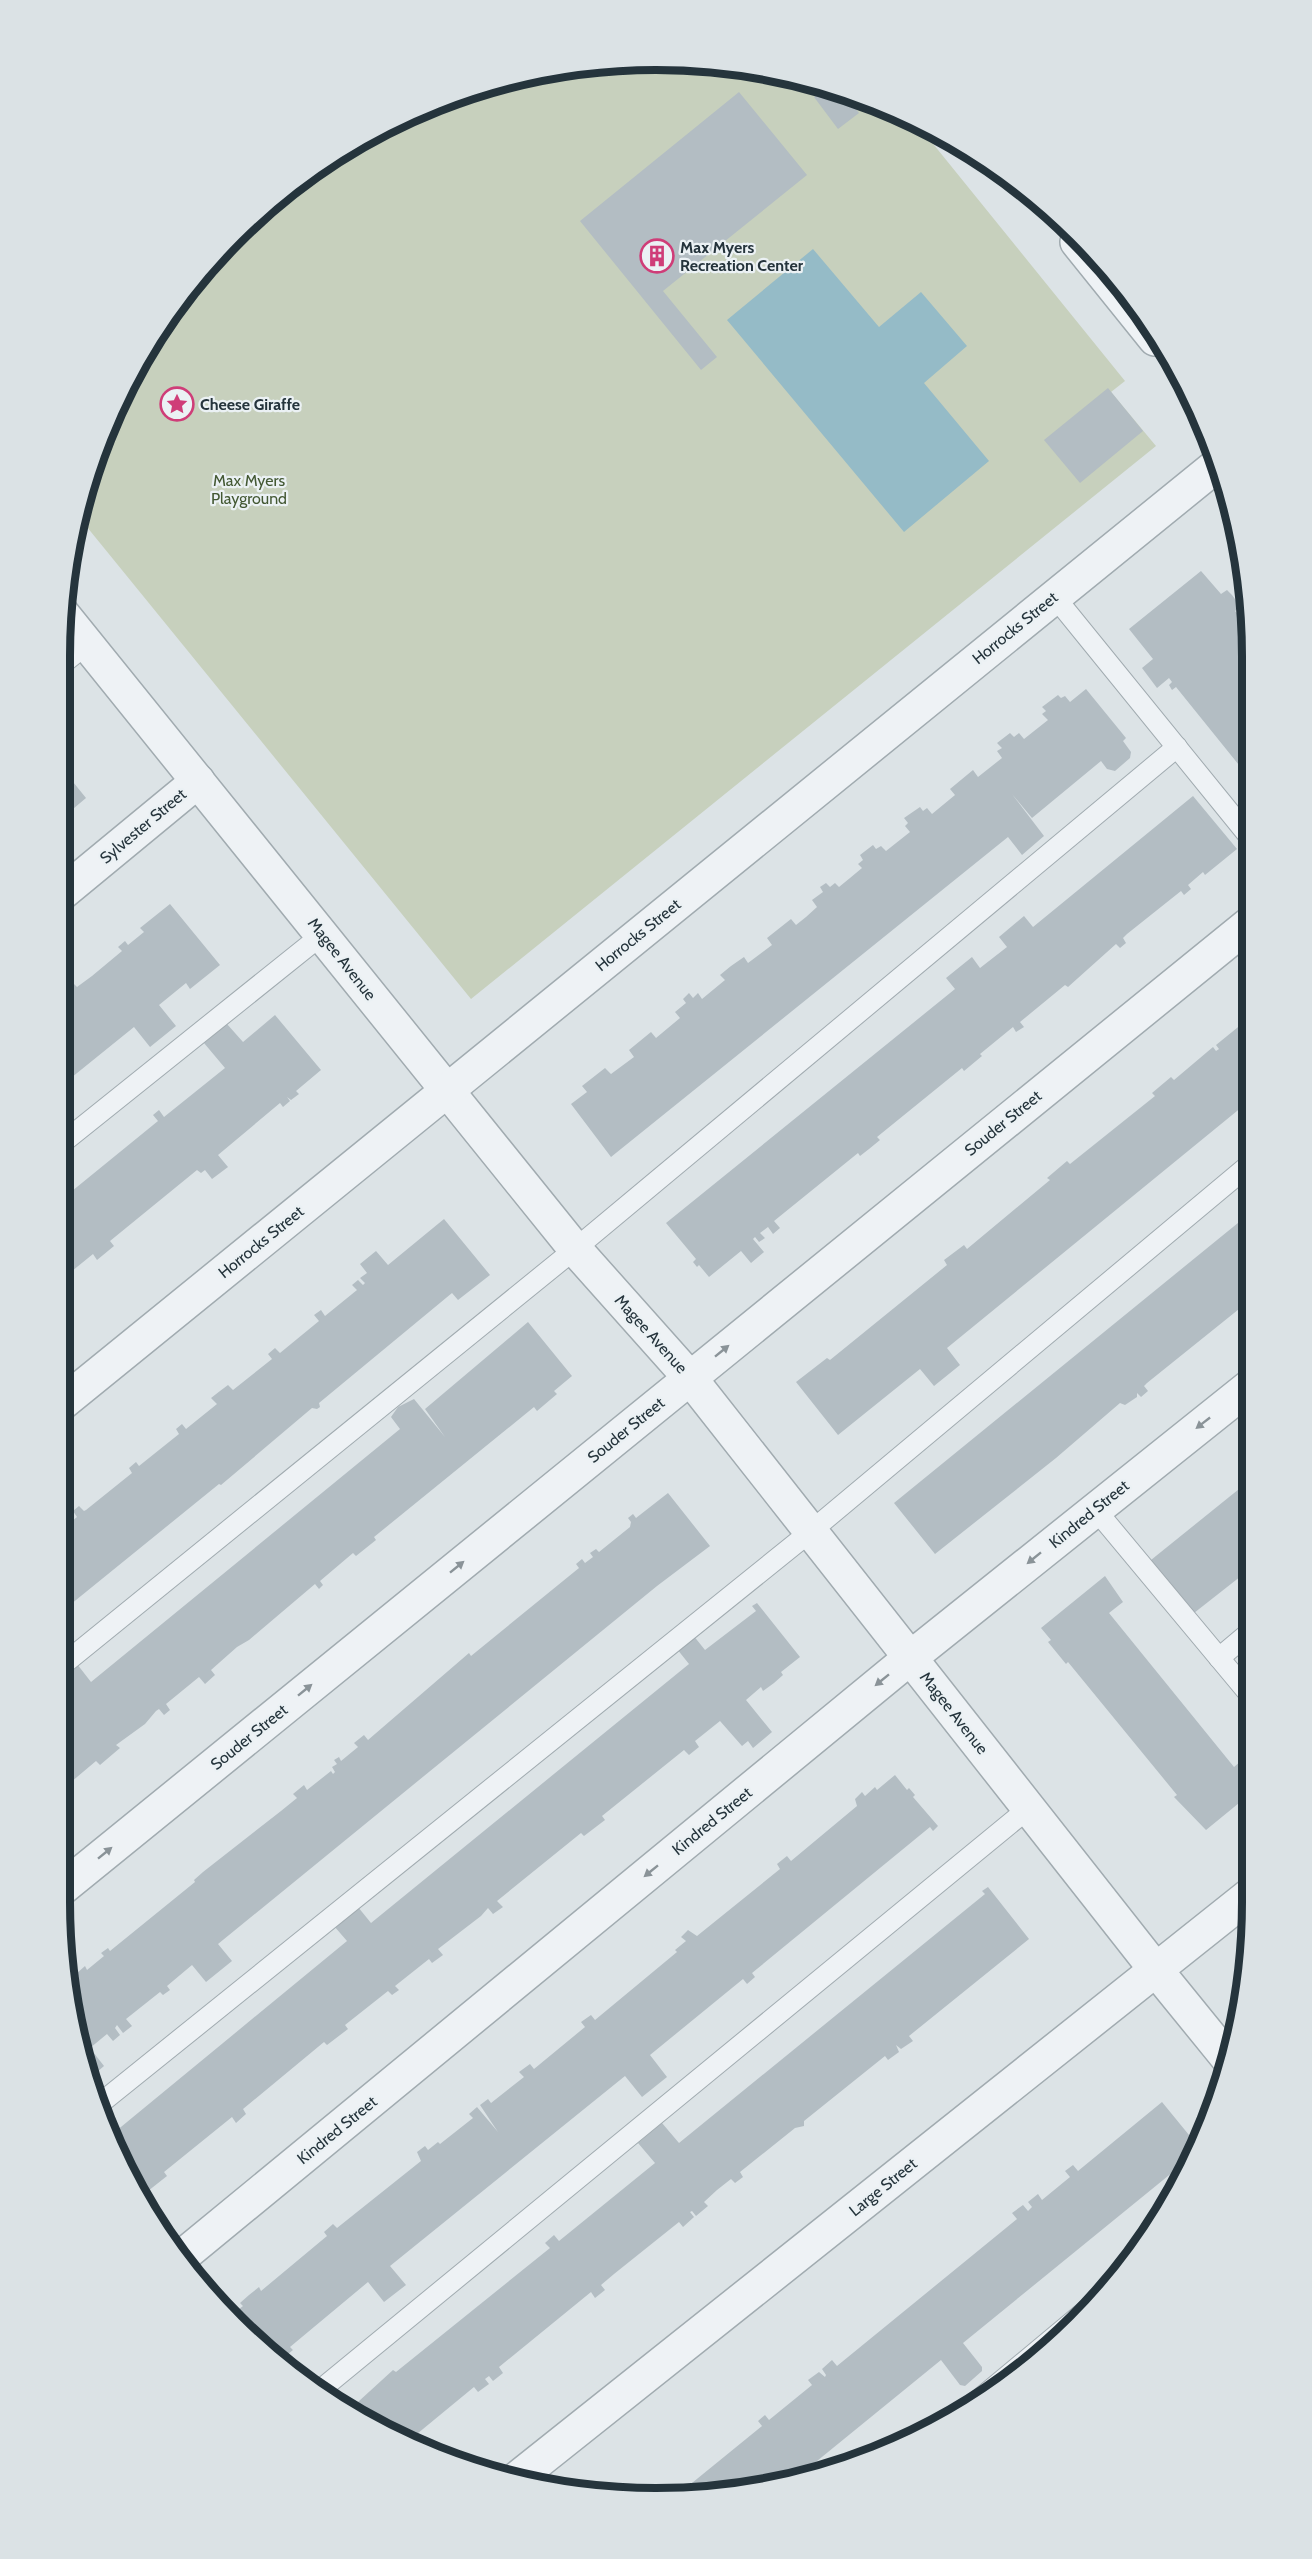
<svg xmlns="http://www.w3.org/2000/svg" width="1312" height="2559" viewBox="0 0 1312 2559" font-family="Cabin,sans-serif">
<rect width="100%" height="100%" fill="#dce3e6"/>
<path fill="#c7d0bd" d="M695 61 810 80 913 119 1125 381 1111 392 1156 446 471 999 78 516 80 502 121 393 183 293 263 208 358 140 464 92 578 65Z"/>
<path fill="#95bbc7" d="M813 249 879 327 921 292 967 346 924 383 989 461 904 532 727 320Z"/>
<g fill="#b3bdc3">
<path d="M827 87 843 93 859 113 838 129 814 97Z"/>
<path d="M739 92 807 175 663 291 717 357 701 370 580 221Z"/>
<path d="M1108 388 1143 431 1080 483 1044 440Z"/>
<path d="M1201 571 1221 594 1227 590 1232 595 1240 606 1235 611 1247 625V775L1176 687 1172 690 1169 685 1172 682 1169 678 1157 688 1142 668 1153 659 1129 629Z"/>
<path d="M1086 689 1126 738 1123 741 1131 752 1130 758 1115 771 1107 769 1101 761 1032 818 1012 794 1044 836 1022 855 1008 837 611 1157 571 1104 587 1092 582 1086 605 1068 611 1074 634 1057 629 1050 651 1032 656 1038 680 1018 675 1012 686 1003 683 999 689 993 693 998 698 993 702 999 725 980 720 975 731 966 744 957 748 963 772 945 767 938 791 919 796 925 806 917 817 907 812 900 823 892 820 887 826 883 830 887 835 883 839 887 850 878 862 868 858 864 863 860 860 855 873 845 876 849 881 846 886 851 910 832 905 826 908 823 904 818 920 807 923 811 927 808 932 814 955 795 950 789 973 770 978 777 1002 758 997 751 1002 748 997 743 1010 733 1014 737 1019 733 1024 739 1048 720 1042 714 1046 711 1042 707 1058 695 1061 698 1065 696 1070 702Z"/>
<path d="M65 764 73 774 69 777 86 798 61 819V767Z"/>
<path d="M1193 796 1237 849 1205 875 1203 872 1188 885 1191 889 1184 895 1181 891 1127 934 1123 938 1126 943 1120 948 1116 944 1068 987 1065 985 1020 1022 1024 1027 1016 1032 1013 1027 980 1054 982 1056 964 1071 962 1068 877 1137 880 1140 869 1149 860 1156 858 1153 774 1221 780 1228 773 1234 768 1227 760 1233 765 1238 759 1242 755 1237 753 1239 764 1252 751 1263 741 1251 709 1277 699 1265 697 1267 693 1262 696 1259 666 1223 955 989 946 978 972 957 980 968 1007 947 999 937 1024 916 1033 927Z"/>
<path d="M170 904 220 965 190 989 186 983 159 1005 176 1026 150 1047 134 1027 61 1086V1001L70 994 66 989 73 983 77 987 92 976 122 951 118 947 125 941 128 945 144 932 140 928Z"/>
<path d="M275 1015 321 1070 296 1091 299 1094 291 1100 287 1097 290 1101 283 1107 280 1103 218 1155 228 1167 212 1179 205 1170 201 1173 197 1170 110 1241 114 1246 97 1260 93 1254 61 1280V1200L158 1121 153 1115 159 1110 164 1117 225 1068 204 1043 227 1024 243 1042Z"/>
<path d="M1248 1019V1102L947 1348 960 1365 934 1386 920 1369 838 1435 796 1382 827 1358 830 1360 947 1265 944 1260 964 1245 967 1249 1050 1180 1047 1178 1067 1161 1070 1164 1155 1096 1152 1093 1171 1077 1174 1080 1213 1047 1216 1051 1219 1049 1216 1045Z"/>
<path d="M1249 1214V1301L1147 1383 1144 1386 1148 1391 1141 1397 1137 1393V1397L1125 1405 1120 1403 1056 1458 935 1554 894 1503Z"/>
<path d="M444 1219 490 1275 458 1300 452 1293 319 1403 320 1407 317 1409 312 1408 221 1485 219 1484 60 1613V1531L77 1517 73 1511 79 1506 84 1511 86 1510 132 1473 129 1468 136 1462 139 1466 179 1434 176 1429 182 1424 186 1429 217 1404 211 1398 220 1391 228 1385 233 1390 272 1359 268 1354 275 1348 280 1353 319 1321 314 1315 321 1310 325 1316 357 1290 352 1285 358 1280 363 1285 365 1283 360 1278 367 1273 360 1264 376 1251 388 1265Z"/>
<path d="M528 1322 572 1376 554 1391 557 1394 537 1411 534 1407 374 1537 376 1540 356 1556 353 1553 320 1581 323 1585 319 1589 315 1584 249 1640 237 1647 211 1670 215 1675 205 1684 199 1677 166 1704 170 1710 164 1715 159 1709 156 1711 145 1724 116 1745 120 1748 100 1765 96 1761 64 1788 69 1793 61 1799 60 1706 67 1701 60 1694V1679L77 1664 91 1682 400 1429 391 1417 398 1407 414 1399 445 1437 425 1409Z"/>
<path d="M1249 1481 1250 1569 1194 1613 1151 1560Z"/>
<path d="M668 1493 710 1546 657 1586 218 1944 232 1961 206 1982 192 1965 167 1986 170 1990 163 1995 160 1992 126 2019 132 2026 123 2033 117 2025 115 2028 120 2035 113 2041 107 2034 90 2048 104 2066 88 2080 71 2019 68 1985 79 1977 76 1974 85 1966 87 1970 104 1956 101 1953 108 1948 110 1951 195 1882 194 1880 203 1872 281 1811 297 1798 293 1794 304 1785 307 1790 331 1771 333 1774 335 1772 332 1767 337 1764 334 1760 339 1757 341 1761 358 1747 354 1743 364 1735 368 1740 469 1653 471 1656 563 1581 579 1568 576 1564 582 1559 585 1563 593 1557 590 1553 596 1549 599 1552 630 1527 631 1522 628 1518 633 1514 636 1518Z"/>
<path d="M1105 1576 1123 1602 1109 1613 1234 1767 1248 1755 1250 1757V1794L1206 1830 1174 1797 1177 1795 1068 1662 1066 1664 1048 1642 1051 1640 1041 1628Z"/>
<path d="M757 1603 800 1657 781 1672 783 1675 774 1683 763 1691 761 1687 746 1700 772 1732 753 1748 748 1741 742 1746 720 1721 695 1741 699 1747 689 1755 684 1750 602 1816 605 1820 584 1836 581 1833 497 1901 503 1907 493 1914 488 1908 481 1916 438 1949 443 1955 432 1963 429 1959 395 1986 399 1990 392 1995 388 1991 345 2025 348 2029 327 2045 324 2042 243 2109 246 2114 236 2123 232 2117 164 2172 167 2176 148 2191 144 2187 136 2193 110 2136 347 1941 334 1926 358 1907 371 1923 689 1664 677 1649 693 1635 705 1650 756 1611 752 1606Z"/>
<path d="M895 1775 907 1790 909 1788 915 1795 913 1797 938 1826 933 1831 930 1827 752 1973 755 1977 747 1984 743 1979 650 2055 667 2077 642 2097 625 2076 390 2266 406 2285 384 2302 368 2282 290 2347 293 2350 278 2362 263 2351 230 2316 243 2306 240 2303 249 2295 259 2287 261 2291 327 2236 324 2232 333 2224 337 2228 421 2161 417 2152 425 2146 428 2150 438 2142 440 2144 473 2118 469 2114 477 2107 498 2132 480 2105 488 2099 491 2103 524 2077 519 2072 530 2064 534 2069 585 2027 581 2022 591 2015 595 2020 677 1952 675 1950 686 1941 681 1937 688 1930 697 1936 780 1869 777 1864 787 1856 791 1861 857 1806 855 1799 862 1792 865 1796 875 1787 877 1790Z"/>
<path d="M988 1887 1029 1939 909 2036 913 2041 901 2049 896 2045 899 2052 888 2060 885 2056 804 2121V2126L795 2128 740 2172 743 2177 735 2183 731 2179 717 2190 704 2202 708 2206 696 2216 692 2211 690 2212 694 2217 683 2227 679 2222 614 2274 601 2285 605 2290 595 2298 591 2292 499 2367 503 2373 493 2381 489 2376 485 2379 489 2384 478 2392 474 2387 406 2443 347 2412 393 2370 396 2372 550 2248 545 2243 554 2235 559 2241 655 2163 638 2143 662 2123 679 2143 985 1894 982 1891Z"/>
<path d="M1162 2102 1198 2146 1195 2154 963 2343 982 2367V2371L965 2386 960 2385 941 2360 790 2483 733 2494 676 2496 762 2426 758 2421 765 2415 769 2420 812 2385 808 2380 819 2372 825 2377 826 2375 822 2369 832 2360 837 2366 1017 2219 1012 2213 1023 2205 1028 2211 1032 2207 1028 2202 1038 2194 1042 2200 1070 2177 1065 2171 1073 2165 1078 2171Z"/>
</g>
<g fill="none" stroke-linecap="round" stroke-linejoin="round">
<defs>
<g id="service">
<path d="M1054 596 1248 835"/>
<path d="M61 665 87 644"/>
<path d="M61 1144 323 934"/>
<path d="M1095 1509 1250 1695"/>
<path d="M1219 1658 1250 1632"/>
<path d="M60 1667 575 1249 1177 747"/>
<path d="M97 2106 810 1532 1249 1165"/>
<path d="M319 2391 1029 1808"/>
<path d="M976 2402 1095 2303"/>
</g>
<g id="minor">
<path d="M1077 242 1155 339"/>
<path d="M62 613 575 1249 690 1378 1156 1970 1230 2061"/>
<path d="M61 894 198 781"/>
<path d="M60 1405 1217 465"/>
<path d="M60 1890 1248 925"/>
<path d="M179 2259 910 1658 1249 1387"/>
</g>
<path id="tertiary" d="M515 2480 1251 1894"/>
</defs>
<use href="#service" stroke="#a1abb0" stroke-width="22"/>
<use href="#minor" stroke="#a1abb0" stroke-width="36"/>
<use href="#tertiary" stroke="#a1abb0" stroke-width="36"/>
<use href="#service" stroke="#eef2f5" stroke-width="20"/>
<use href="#minor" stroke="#eef2f5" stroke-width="33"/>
<use href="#tertiary" stroke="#eef2f5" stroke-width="33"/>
</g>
<defs><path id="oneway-solid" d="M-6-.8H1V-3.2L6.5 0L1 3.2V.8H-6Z" transform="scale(1.5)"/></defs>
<g fill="#8a9398">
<use href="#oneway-solid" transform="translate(722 1351) rotate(-39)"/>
<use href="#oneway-solid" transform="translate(1203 1423) rotate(142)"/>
<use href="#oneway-solid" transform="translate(1034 1558) rotate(141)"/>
<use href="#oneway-solid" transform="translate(457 1567) rotate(-39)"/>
<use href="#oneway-solid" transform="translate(882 1680) rotate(141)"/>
<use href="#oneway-solid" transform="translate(305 1690) rotate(-39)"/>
<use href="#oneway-solid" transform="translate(105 1853) rotate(-39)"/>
<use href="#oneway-solid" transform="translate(651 1871) rotate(141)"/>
</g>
<defs>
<symbol id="building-ring" viewBox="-11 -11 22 22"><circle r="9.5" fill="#ebf1f4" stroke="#cf3d78" stroke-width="1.5"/><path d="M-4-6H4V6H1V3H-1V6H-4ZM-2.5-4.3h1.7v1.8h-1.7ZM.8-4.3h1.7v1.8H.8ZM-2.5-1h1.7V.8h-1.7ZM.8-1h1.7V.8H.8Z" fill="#cf3d78"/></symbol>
<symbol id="sight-ring" viewBox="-11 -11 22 22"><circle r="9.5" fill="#ebf1f4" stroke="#cf3d78" stroke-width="1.5"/><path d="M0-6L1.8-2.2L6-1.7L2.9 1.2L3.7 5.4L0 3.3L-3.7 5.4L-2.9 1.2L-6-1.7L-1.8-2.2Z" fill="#cf3d78"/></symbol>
</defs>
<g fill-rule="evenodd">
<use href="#building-ring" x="638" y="237" width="38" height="38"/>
<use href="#sight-ring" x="158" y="385" width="38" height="38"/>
</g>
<g text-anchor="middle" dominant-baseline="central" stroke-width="4.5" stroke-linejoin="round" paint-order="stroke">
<g font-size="16" font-weight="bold" fill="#25343c" stroke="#ebf1f4" text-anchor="start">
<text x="680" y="247">Max Myers<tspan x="680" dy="18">Recreation Center</tspan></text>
<text x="200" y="404">Cheese Giraffe</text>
</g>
<g font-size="16" fill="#435833" stroke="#ebf1f4">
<text x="249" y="480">Max Myers<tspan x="249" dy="18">Playground</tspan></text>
</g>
<g font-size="16" fill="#25343c" stroke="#ebf1f4">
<text transform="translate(1015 628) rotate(-39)">Horrocks Street</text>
<text transform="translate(143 826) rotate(-40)">Sylvester Street</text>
<text transform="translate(638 935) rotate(-39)">Horrocks Street</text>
<text transform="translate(342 959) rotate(52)">Magee Avenue</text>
<text transform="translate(1003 1123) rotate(-39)">Souder Street</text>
<text transform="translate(261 1242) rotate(-39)">Horrocks Street</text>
<text transform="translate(651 1334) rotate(48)">Magee Avenue</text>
<text transform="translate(626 1430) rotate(-39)">Souder Street</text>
<text transform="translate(1089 1514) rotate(-39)">Kindred Street</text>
<text transform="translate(954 1713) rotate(52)">Magee Avenue</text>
<text transform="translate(249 1737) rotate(-39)">Souder Street</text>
<text transform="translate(712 1821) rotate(-39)">Kindred Street</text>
<text transform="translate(337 2130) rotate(-39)">Kindred Street</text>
<text transform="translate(883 2187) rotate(-39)">Large Street</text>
</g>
</g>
<path d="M0 0H1312V2559H0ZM656 70H656A586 586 0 0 1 1242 656V1902A586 586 0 0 1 656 2488H656A586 586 0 0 1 70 1902V656A586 586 0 0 1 656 70Z" fill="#dbe2e5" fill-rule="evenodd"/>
<path fill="none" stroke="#25343c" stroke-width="8" d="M656 70H656A586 586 0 0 1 1242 656V1902A586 586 0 0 1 656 2488H656A586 586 0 0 1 70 1902V656A586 586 0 0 1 656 70Z"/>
</svg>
